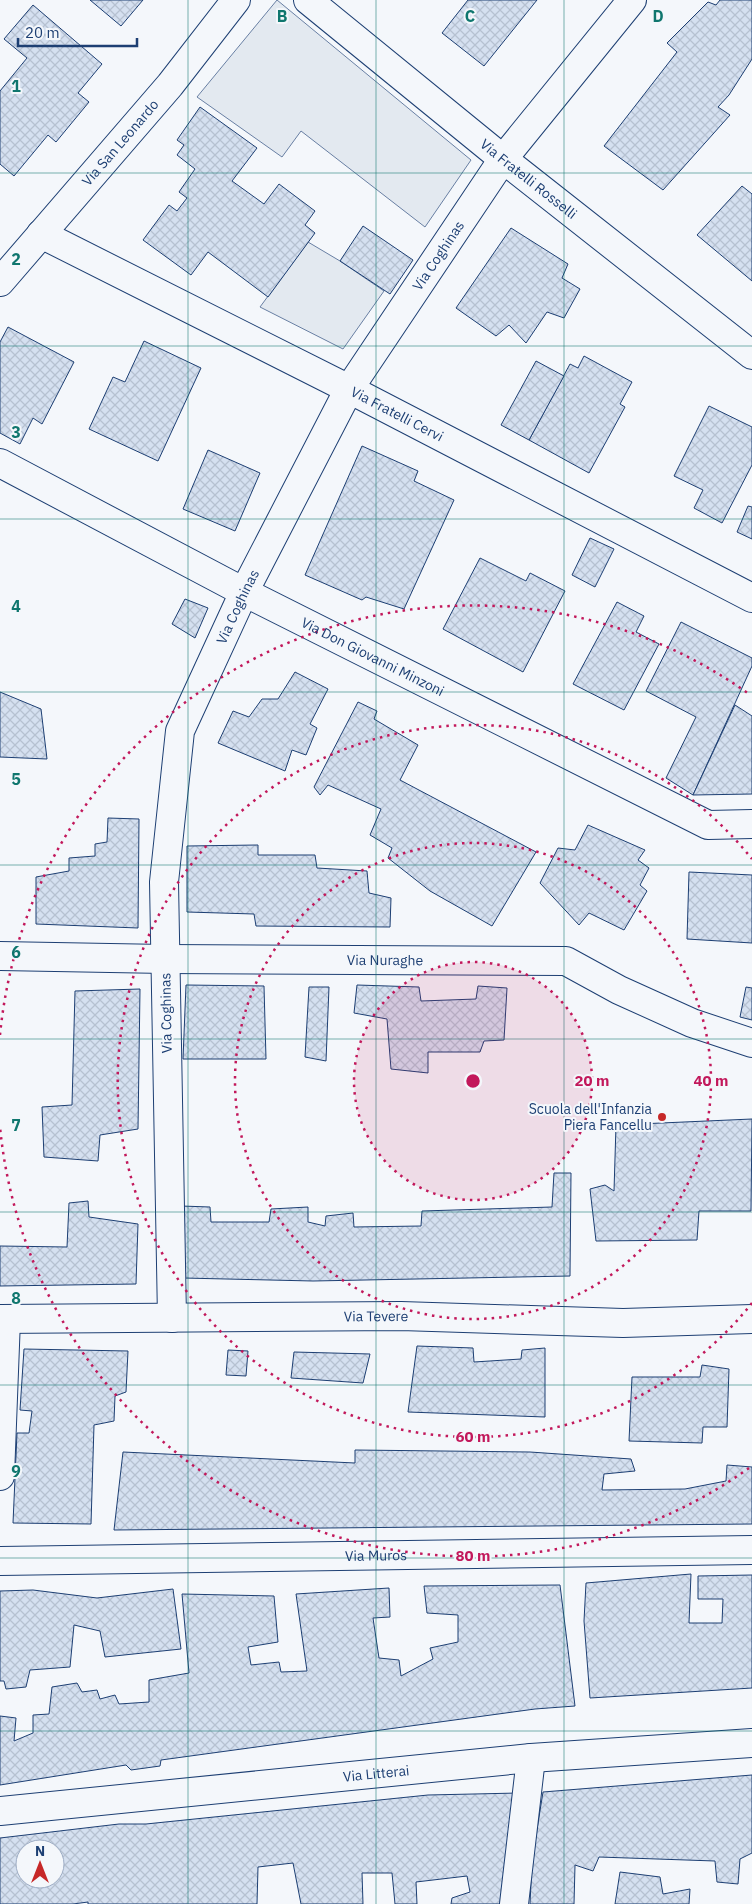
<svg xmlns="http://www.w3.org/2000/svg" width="752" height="1904" viewBox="0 0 752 1904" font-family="'IBM Plex Sans',sans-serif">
<defs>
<pattern id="building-cross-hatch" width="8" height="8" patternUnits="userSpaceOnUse" patternTransform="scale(1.25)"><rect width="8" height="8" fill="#d5e0f0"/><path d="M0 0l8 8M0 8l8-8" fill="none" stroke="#b6c1d1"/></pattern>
</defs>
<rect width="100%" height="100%" fill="#f4f7fb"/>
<g fill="#e3e9f0" stroke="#687fa3">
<path d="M277 0 471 160 425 227 301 131 282 157 197 97Z"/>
<path d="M308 242 340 261 384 291 343 349 260 307Z"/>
</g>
<g fill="url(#building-cross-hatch)" stroke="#1d3f73" fill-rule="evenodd">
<path d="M90 0H143L121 26Z"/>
<path d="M468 0H537L484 66 442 33Z"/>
<path d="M720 0H752V59L729 95 718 107 730 115 663 190 604 146 677 52 667 43 708 2 716 5Z"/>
<path d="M33 5 102 64 78 93 89 102 56 142 48 135 14 176 0 164V91L27 58 4 39Z"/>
<path d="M200 107 257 148 232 181 264 204 279 184 315 211 305 225 315 233 268 297 208 252 191 275 143 240 169 205 177 211 187 198 179 192 195 169 177 155 184 145 177 140Z"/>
<path d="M742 186 752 194V281L697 235Z"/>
<path d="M363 226 413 260 390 294 340 261Z"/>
<path d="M511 228 568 264 562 278 580 289 564 318 547 312 526 343 509 325 496 336 456 308Z"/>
<path d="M8 327 74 362 42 424 33 418 20 444 0 433V342Z"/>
<path d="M144 341 201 368 158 461 89 429 113 377 125 382Z"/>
<path d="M584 356 632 382 620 404 625 407 589 473 529 440 570 364 578 368Z"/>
<path d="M536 361 564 376 529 440 501 425Z"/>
<path d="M709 406 752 427V465L722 523 694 508 703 490 674 476Z"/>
<path d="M362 446 418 471 414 481 454 500 404 609 366 597 362 600 305 575Z"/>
<path d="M208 450 260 473 235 531 183 509Z"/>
<path d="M748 506 752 507V539L737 532Z"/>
<path d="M590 538 614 549 595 587 572 575Z"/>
<path d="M480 558 526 581 530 573 565 591 523 672 443 629Z"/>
<path d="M185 599 208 608 195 638 172 624Z"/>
<path d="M617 602 644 616 636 632 659 644 624 710 573 684Z"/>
<path d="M681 622 752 658V666L693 795 666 778 696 717 646 691Z"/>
<path d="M295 672 328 689 310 724 317 728 306 755 292 750 285 771 218 743 233 711 249 717 262 699H278Z"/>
<path d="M0 692 41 709 47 759 0 757Z"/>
<path d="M358 702 377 711 374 719 418 745 400 780 536 852 492 926 430 891 388 858 392 848 370 835 381 809 328 785 320 795 314 787Z"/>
<path d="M735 705 752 716V794L693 795Z"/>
<path d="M108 818 139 819 138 928 36 924V877L69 871V858L95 856V844L107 842Z"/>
<path d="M588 825 645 850 638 860 649 868 640 885 647 891 624 930 589 913 579 925 540 883 558 848 575 850Z"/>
<path d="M258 845V855H315L317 868 367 871 369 893 391 898 390 927 256 926 254 914 187 912V846Z"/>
<path d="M689 872 752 875V943L687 939Z"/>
<path d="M186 985 264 986 266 1059H183Z"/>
<path d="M357 985 419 987 421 1001 476 999 478 986 507 988 504 1040 484 1041 480 1052H428V1073L391 1069 387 1019 354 1013Z"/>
<path d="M309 987H329L326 1061 305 1057Z"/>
<path d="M746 987 752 988V1020L740 1017Z"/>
<path d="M140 989 138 1129 100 1135 98 1161 44 1157 42 1107 72 1105 75 991Z"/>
<path d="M752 1119 751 1211H699L697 1240 596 1241 590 1189 605 1185 614 1191 616 1125Z"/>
<path d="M554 1173H571L570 1276 313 1281 183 1278 181 1206 210 1207 211 1222H269L271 1209 308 1207V1222L325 1226 326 1216 353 1213 354 1227 421 1226 422 1211 552 1207Z"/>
<path d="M88 1201 89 1217 138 1224 136 1284 0 1286V1246L67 1247 69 1203Z"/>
<path d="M417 1346 473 1348 474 1362 521 1359 522 1350 545 1348V1417L408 1412Z"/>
<path d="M24 1349 128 1351 126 1392 115 1396 114 1421 94 1425 91 1524 13 1523 17 1433H29L32 1411 20 1410Z"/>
<path d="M228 1350 248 1351 246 1376 226 1375Z"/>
<path d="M294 1352 370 1354 363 1383 291 1378Z"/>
<path d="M702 1365 729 1369 727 1427H703L702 1443 629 1441 632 1377H700Z"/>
<path d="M355 1450 530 1452 631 1459 635 1471 604 1474 602 1490 685 1489 726 1481 727 1465 752 1467V1524L114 1530 123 1452 355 1463Z"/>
<path d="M691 1574 689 1623H722L723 1599H698V1576L752 1575V1688L590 1698 584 1621 586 1583Z"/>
<path d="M560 1585 575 1706 535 1709 161 1760 160 1766 131 1770 126 1765 0 1785V1716L16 1718 14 1741 33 1733V1715L49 1714 52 1687 77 1683 82 1692 97 1690 100 1699 115 1695 119 1704 149 1702V1680L189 1673 182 1594 274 1596 278 1642 248 1647 251 1665 279 1662 281 1672 307 1671 296 1594 389 1588 390 1617 373 1618 379 1658 399 1660 401 1676 433 1659 430 1648 458 1642V1615L427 1613 424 1586Z"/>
<path d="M173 1589 181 1649 105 1657 100 1631 74 1625 70 1667 30 1670 26 1687 6 1689 4 1681H0V1591L33 1590 97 1598Z"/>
<path d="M752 1775V1853L740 1859 738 1884 717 1882 715 1861 599 1857 593 1871 575 1865 574 1904H530L532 1861 543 1792Z"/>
<path d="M519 1793 506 1904H451L452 1898 470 1892 467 1876 416 1882 417 1904H395L392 1873H362L363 1904H301L293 1863 258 1867 257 1904H88V1902L73 1904H0V1838L119 1824H146L428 1795ZM25 1849H55V1879H25Z"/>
<path d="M620 1872 660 1877 663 1894 690 1889 689 1904H615Z"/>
</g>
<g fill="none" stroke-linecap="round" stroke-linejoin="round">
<defs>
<g id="minor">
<path id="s1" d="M308 0 503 159 752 355"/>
<path id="s2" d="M41 234 349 389 752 598"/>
<path id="s3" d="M0 282 170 85 236 0"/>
<path id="s4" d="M0 463 244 592 708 825 752 824"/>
<path id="s5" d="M0 956 165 959 566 961 619 990 692 1023 752 1043"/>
<path id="s6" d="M172 1318 164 882 180 731 244 592 349 389 503 159 632 0"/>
<path id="s7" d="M0 1319 401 1316 623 1323 752 1319"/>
<path d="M0 1476 6 1319"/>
<path id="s8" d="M0 1561 752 1550"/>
<path id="s9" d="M0 1811 531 1758 752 1743"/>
<path d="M514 1904 531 1758"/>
</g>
</defs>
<use href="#minor" stroke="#1d3f73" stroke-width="30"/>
<use href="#minor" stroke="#f4f7fb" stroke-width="28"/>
</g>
<path fill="none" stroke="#0f766e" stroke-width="1" stroke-opacity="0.55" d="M188 0V1904M376 0V1904M564 0V1904M0 173H752M0 346H752M0 519H752M0 692H752M0 865H752M0 1039H752M0 1212H752M0 1385H752M0 1558H752M0 1731H752"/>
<circle cx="473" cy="1081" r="119" fill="#c2185b" fill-opacity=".12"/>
<g fill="none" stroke="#c2185b" stroke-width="2.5" stroke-dasharray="2.5 5">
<circle cx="473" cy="1081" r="119"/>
<circle cx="473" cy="1081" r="238"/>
<path d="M752 1303A356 356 0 1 1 752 859"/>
<path d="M749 1468A475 475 0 0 1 0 1127M0 1035A475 475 0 0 1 749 694"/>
</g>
<circle fill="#c62828" stroke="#f4f7fb" stroke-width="2" cx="662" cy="1117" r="5"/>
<g text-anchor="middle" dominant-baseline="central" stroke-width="4" stroke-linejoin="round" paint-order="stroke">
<g font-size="14" fill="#1d3f73" stroke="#f4f7fb">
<text stroke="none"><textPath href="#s3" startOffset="184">Via San Leonardo</textPath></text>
<text stroke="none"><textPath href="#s1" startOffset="284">Via Fratelli Rosselli</textPath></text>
<text stroke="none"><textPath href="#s6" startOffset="1130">Via Coghinas</textPath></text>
<text stroke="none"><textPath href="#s2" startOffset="399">Via Fratelli Cervi</textPath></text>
<text stroke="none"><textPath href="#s6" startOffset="725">Via Coghinas</textPath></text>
<text stroke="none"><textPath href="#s4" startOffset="420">Via Don Giovanni Minzoni</textPath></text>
<text stroke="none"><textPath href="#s5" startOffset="385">Via Nuraghe</textPath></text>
<text transform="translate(166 1013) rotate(-91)">Via Coghinas</text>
<text stroke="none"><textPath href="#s7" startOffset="376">Via Tevere</textPath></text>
<text stroke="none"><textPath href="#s8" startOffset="376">Via Muros</textPath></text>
<text stroke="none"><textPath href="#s9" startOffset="378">Via Litterai</textPath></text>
</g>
<g font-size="14" fill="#1d3f73" stroke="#f4f7fb" text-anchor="end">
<text x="652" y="1109">Scuola dell'Infanzia<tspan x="652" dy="16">Piera Fancellu</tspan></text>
</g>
</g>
<g font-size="16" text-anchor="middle" font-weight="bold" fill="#0f766e" stroke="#f4f7fb" stroke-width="4" stroke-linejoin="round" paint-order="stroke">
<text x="282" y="22">B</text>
<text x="470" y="22">C</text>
<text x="658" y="22">D</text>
<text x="16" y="92">1</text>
<text x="16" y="265">2</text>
<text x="16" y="438">3</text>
<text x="16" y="612">4</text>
<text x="16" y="785">5</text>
<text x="16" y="958">6</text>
<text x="16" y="1131">7</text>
<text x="16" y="1304">8</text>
<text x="16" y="1477">9</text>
</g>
<circle cx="473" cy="1081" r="8" fill="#c2185b" stroke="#f4f7fb" stroke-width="2.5"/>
<g font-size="15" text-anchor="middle" font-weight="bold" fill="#c2185b" stroke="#f4f7fb" stroke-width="4" stroke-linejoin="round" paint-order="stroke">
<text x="592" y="1086">20 m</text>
<text x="711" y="1086">40 m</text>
<text x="473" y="1442">60 m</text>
<text x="473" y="1561">80 m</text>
</g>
<g transform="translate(40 1864)"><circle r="24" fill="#f4f7fb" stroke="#9eadc5"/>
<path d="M0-4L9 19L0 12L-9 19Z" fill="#c62828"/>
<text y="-8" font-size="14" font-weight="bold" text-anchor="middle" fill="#1d3f73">N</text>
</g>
<path d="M18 38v8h119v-8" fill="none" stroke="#1d3f73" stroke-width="2.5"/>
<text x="25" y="38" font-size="15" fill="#1d3f73" stroke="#f4f7fb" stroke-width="4" paint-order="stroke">20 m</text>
</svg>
